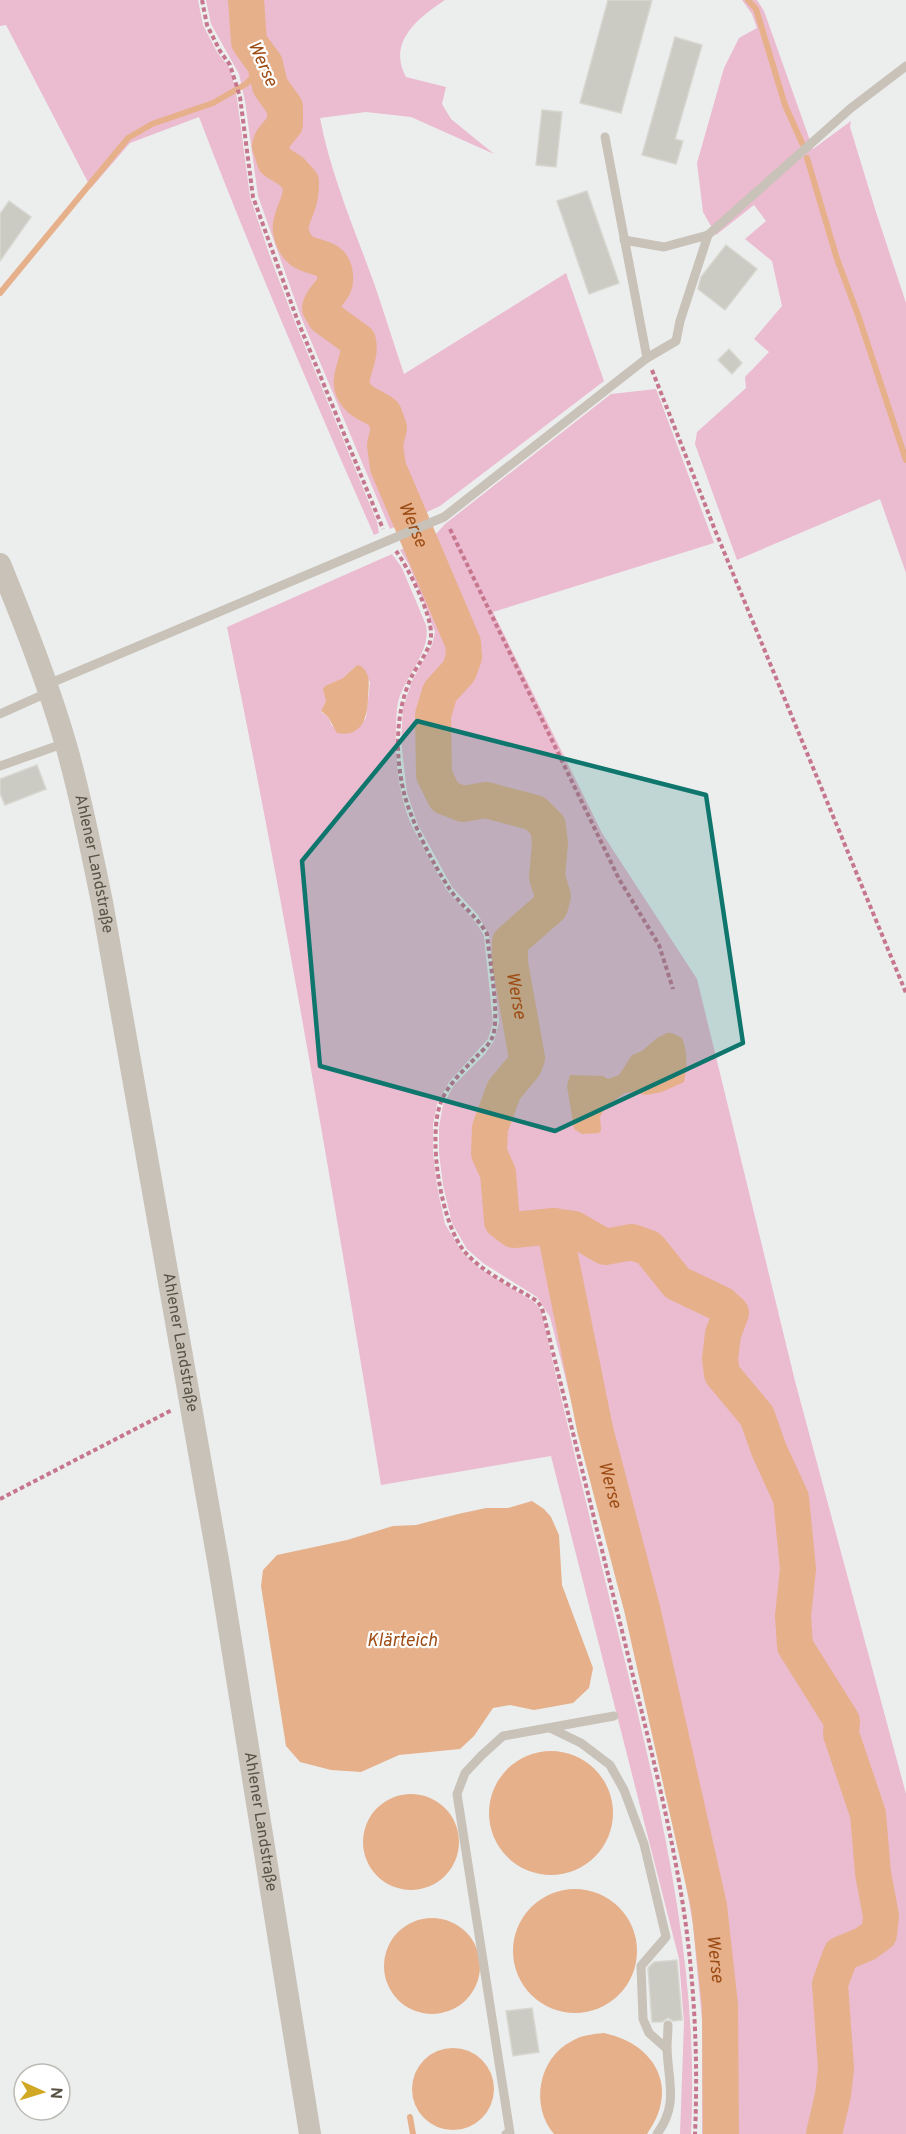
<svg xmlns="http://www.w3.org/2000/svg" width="906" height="2134" viewBox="0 0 906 2134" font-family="Overpass,sans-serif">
<rect width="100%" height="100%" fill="#eceeee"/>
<g fill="#ebbbcf" fill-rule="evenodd">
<path d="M0 0H198L203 25 217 52 228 66 232 76 237 98 250 197 271 259 294 320 377 522 379 533 374 535C313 396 253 258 199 117L130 143 91 188 6 25 0 26Z"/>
<path d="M206 0H445C418 18 387 42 406 77L446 87 442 104 451 119 494 154 411 117 366 112 320 118C331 176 355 230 375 286 385 315 394 345 404 374L566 273 604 381 440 506 390 529 301 317 258 196 245 101 239 74 211 24Z"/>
<path d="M742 0H757L764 11 813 149 851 121 850 127 876 212 906 303V573L880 499 737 560 695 444 697 432 746 388 745 377 769 352 754 339 782 306 772 261 745 239 766 221 754 205 716 235 703 212 697 163 724 68 739 38 757 28 752 14Z"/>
<path d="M656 389 714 543 493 612 602 833 697 979 795 1381 906 1794V2134H702V2021L693 1925 677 1833 650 1711 550 1317 537 1297 483 1263 467 1249 452 1223 443 1185 439 1153V1127L443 1105 454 1085 485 1054 494 1041 499 1022 489 935 478 915 452 887 418 825 407 793 401 741 403 708 412 681 432 645 435 632 409 565 400 550 436 534 445 524 611 394Z"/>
<path d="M392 554 402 568 426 625C432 655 400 679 397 709 394 747 396 790 412 826 417 837 424 847 429 858 435 868 440 880 447 890 459 906 475 917 484 936L493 1023 488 1039 449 1082 437 1104 433 1125V1153L437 1186 445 1224 462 1252 479 1268 534 1302 541 1310C566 1421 593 1531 620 1641 660 1803 700 1967 691 2134H680L684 2022 679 1959 551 1456 381 1485C334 1198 286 912 227 627ZM357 665 370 682 366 718 353 732 332 726 328 717 321 712 326 701V686L343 678Z"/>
</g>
<g fill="#e6b08b">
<path d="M357 665 361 666C371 675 369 684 368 696 368 717 362 738 337 733L328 717 321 711 326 701 323 689 325 686 343 678Z"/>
<path d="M667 1033H672L682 1038C688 1053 687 1066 684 1082L662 1092 646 1095 632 1092 625 1093 606 1106 600 1117 601 1130 599 1133 582 1134 574 1129 567 1086 570 1075 603 1076 608 1079 619 1075 632 1055 642 1051 657 1038Z"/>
<path d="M532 1501 544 1509 551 1517 559 1535 562 1585 593 1668 589 1688 573 1703 534 1710 510 1705 493 1708 474 1736 460 1749 399 1755 361 1772 331 1770 300 1762 286 1746 261 1586 263 1570 277 1555 347 1540 393 1526 416 1525 458 1514 486 1508H508Z"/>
<circle cx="551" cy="1813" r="62"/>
<circle cx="411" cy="1842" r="48"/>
<circle cx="575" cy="1951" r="62"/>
<circle cx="432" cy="1966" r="48"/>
<path d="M604 2033C656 2044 680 2089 647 2134H554C530 2106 538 2058 572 2041 582 2035 593 2034 604 2033Z"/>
<circle cx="453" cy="2089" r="41"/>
</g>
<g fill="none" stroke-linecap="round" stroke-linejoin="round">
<g stroke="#e6b08b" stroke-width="6">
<path d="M748 0 756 9 785 105 802 143"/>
<path d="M807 158 837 259 858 315 906 460"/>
<path d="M0 293 128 138 152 124 213 103 246 84 265 64"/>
<path d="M410 2117 413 2134"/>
</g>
<g stroke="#e6b08b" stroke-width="36">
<path id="s1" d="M246 0 249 42 265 64 270 86 285 107V124L272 140 270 146 275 161 291 171 301 182C301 188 301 194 299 200 297 209 289 222 291 231 298 269 333 246 335 276 337 291 322 296 320 308L325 317 358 341C363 363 340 381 360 399 365 404 377 408 384 414L389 428 385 445 388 467 463 643 464 657 459 671 440 692 433 715 434 775 445 797 463 804 486 800 535 813 548 826 550 843 547 877 553 896 550 907 510 942V963L527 1058 524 1066 504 1090 490 1128 489 1153 498 1173 502 1221 514 1230 554 1226 595 1429 642 1608 709 1906 720 2005 721 2134"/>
<path d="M554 1226 574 1229 605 1247 632 1242 649 1248 677 1283 721 1304 731 1313 723 1334 720 1359 722 1374 757 1416 769 1450 791 1498 798 1569 793 1616 795 1646 842 1721 841 1734 868 1814 873 1873 881 1916 879 1934 865 1944 841 1954 830 1984 836 2068 833 2095 824 2134"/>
</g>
</g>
<g fill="#cbcac3" stroke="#d7d7d0" stroke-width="1.5">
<path d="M608 0H652L621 113 580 103Z"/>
<path d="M675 37 702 45 675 139 683 141 676 164 642 155Z"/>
<path d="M542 110 562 112 556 167 536 165Z"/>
<path d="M587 191 619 283 589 294 557 201Z"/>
<path d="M9 201 31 217 0 261V214Z"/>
<path d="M726 245 757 269 725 310 698 289 701 277Z"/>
<path d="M729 349 742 363 732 374 718 360Z"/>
<path d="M37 765 46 789 5 805 0 793V779Z"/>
<path d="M677 1960 682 2020 673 2021 668 2018 662 2022H652L648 1968 654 1962Z"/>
<path d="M532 2008 539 2052 513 2056 506 2011Z"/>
</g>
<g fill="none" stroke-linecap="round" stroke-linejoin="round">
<g stroke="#c6768d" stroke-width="4" stroke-dasharray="4.5 3" stroke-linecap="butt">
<path d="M202 0 207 25 220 51 230 65 240 97 253 197 297 319 383 529"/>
<path d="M652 370 715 530 906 993"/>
<path d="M450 529 619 879 659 945 673 989"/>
<path d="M396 551C408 567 432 615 431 635 431 649 418 664 412 676 395 710 395 756 404 793 411 821 433 864 449 888 460 905 477 916 487 934 489 958 501 1019 492 1038 489 1045 482 1051 477 1056 464 1070 448 1084 441 1102 427 1137 441 1224 465 1252 483 1273 513 1286 537 1301L542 1308C570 1421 598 1534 626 1647 648 1739 673 1832 686 1926 695 1994 698 2065 695 2134"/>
<path d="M0 1499 172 1410"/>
</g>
<g stroke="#c8c2b8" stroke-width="9">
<path d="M624 240 664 247 708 235 851 108 906 66"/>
<path d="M647 358 676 341 680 321 708 235"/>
<path d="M46 685 444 517 647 358 605 137"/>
<path d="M0 714 49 692"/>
<path d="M0 766 65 743"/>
<path d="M550 1728 581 1743 610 1765 624 1790 644 1844 666 1937 641 1966 643 2019 649 2033 667 2049"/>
<path d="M506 2134 510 2133 457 1794 465 1773 482 1755 503 1736 614 1716"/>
<path d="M657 2134C679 2104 668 2082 667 2048 667 2041 668 2033 668 2025"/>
</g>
<path stroke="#c8c2b8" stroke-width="22" id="s2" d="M0 564C24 623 48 683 66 745 81 797 91 849 102 902L219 1566 310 2134"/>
</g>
<path fill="#0f766e" fill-opacity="0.2" stroke="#0f766e" stroke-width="4.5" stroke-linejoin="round" d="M417 721 706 795 743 1043 555 1131 320 1066 302 861Z"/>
<g text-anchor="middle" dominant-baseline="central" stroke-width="4.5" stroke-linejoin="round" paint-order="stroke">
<g font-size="16" fill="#585245" stroke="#fff">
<text stroke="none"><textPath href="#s2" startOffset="315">Ahlener Landstraße</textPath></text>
<text stroke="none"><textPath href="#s2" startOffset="801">Ahlener Landstraße</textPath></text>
<text stroke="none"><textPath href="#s2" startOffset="1287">Ahlener Landstraße</textPath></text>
</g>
<g font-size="18" font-style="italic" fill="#9c4c14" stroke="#fff">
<text transform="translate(262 64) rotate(66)">Werse</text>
<text stroke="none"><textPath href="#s1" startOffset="624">Werse</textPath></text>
<text stroke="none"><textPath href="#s1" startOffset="1220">Werse</textPath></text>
<text stroke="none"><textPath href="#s1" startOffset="1779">Werse</textPath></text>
<text x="402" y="1641">Klärteich</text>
<text stroke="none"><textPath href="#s1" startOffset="2265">Werse</textPath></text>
</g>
</g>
<g transform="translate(42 2092) rotate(94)"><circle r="28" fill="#ffffff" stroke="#bcbab5" stroke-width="1.5"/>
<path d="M0-4.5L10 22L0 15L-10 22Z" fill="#d1a823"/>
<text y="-9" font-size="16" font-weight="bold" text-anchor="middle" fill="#585245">N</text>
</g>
</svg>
